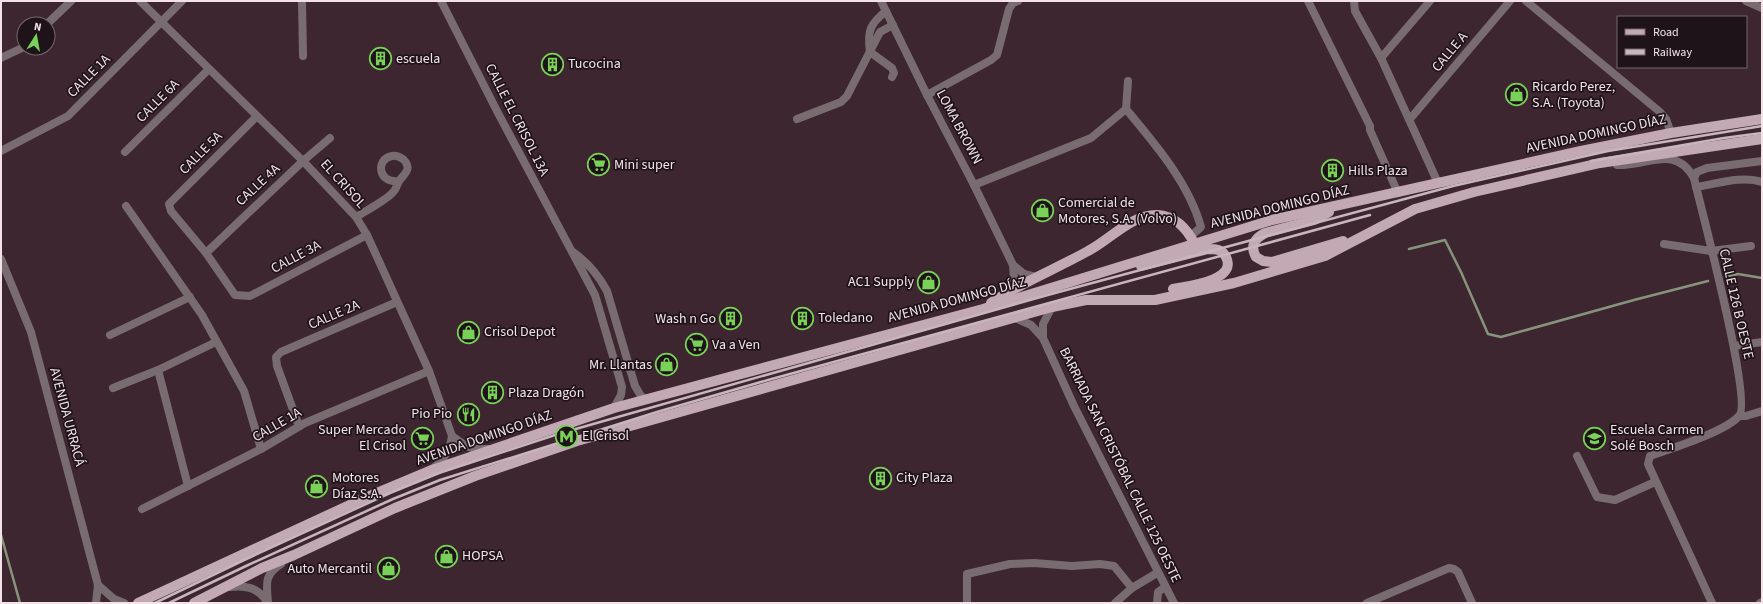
<svg xmlns="http://www.w3.org/2000/svg" width="1763" height="604" viewBox="0 0 1763 604" font-family="'Source Sans 3',sans-serif">
<rect width="100%" height="100%" fill="#3e2631"/>
<g fill="none" stroke-linecap="round" stroke-linejoin="round">
<g stroke="#86947c" stroke-width="2.5">
<path d="M1409 249 1445 240 1461 272 1488 334 1501 337 1634 300 1708 281"/>
<path d="M1725 277 1738 274 1762 278"/>
<path d="M1 535 20 603"/>
</g>
<g stroke="#796c71" stroke-width="8">
<path d="M140 1 303 161 356 217 367 235 429 371 452 436 466 446 475 449H488"/>
<path d="M302 1 303 56"/>
<path d="M881 1 927 95 974 185 1013 265 1014 279 1008 292"/>
<path d="M1308 1 1370 126V130L1398 193"/>
<path d="M1354 1 1355 11 1381 58 1438 183"/>
<path d="M1526 1 1660 112 1666 119 1671 133"/>
<path d="M1746 1 1762 8"/>
<path d="M886 11C870 24 867 31 870 52L892 68 894 73 892 77"/>
<path d="M47 24 71 1"/>
<path d="M1 58 24 47"/>
<path d="M1381 58 1430 1"/>
<path d="M1128 81 1126 109C1155 144 1189 183 1201 227L1191 236"/>
<path d="M927 95 991 60 997 55 1009 9 1013 3 1018 1"/>
<path d="M257 116 169 204 171 211 206 253 235 295 250 296 367 235"/>
<path d="M797 119 841 102 847 96 880 32 893 25"/>
<path d="M1410 119 1510 1"/>
<path d="M1 151 68 116 182 1"/>
<path d="M125 152 209 69"/>
<path d="M974 185 1091 138 1126 109"/>
<path d="M1696 187C1716 184 1742 175 1762 182"/>
<path d="M126 206 202 315 244 391 261 449"/>
<path d="M356 217C364 212 390 198 394 191 396 189 397 185 398 183 402 175 414 170 403 159 400 157 396 155 392 156 375 159 378 184 399 181"/>
<path d="M1664 244 1711 251 1751 246"/>
<path d="M206 253 303 161 330 138"/>
<path d="M1 259 31 332 98 585 96 603"/>
<path d="M1013 265 1024 274 1036 277"/>
<path d="M110 335 190 297"/>
<path d="M1734 346 1762 342"/>
<path d="M158 370 188 486"/>
<path d="M113 388 158 370 216 342"/>
<path d="M1740 416H1746L1762 411"/>
<path d="M299 426 277 366 276 357 281 352 397 302"/>
<path d="M1577 456 1597 497 1615 500 1655 482"/>
<path d="M433 468C445 460 450 449 452 436"/>
<path d="M142 509 261 449 305 423 429 371"/>
<path d="M98 585 114 599 124 603"/>
<path d="M967 603V574L1010 564 1034 563 1072 566 1100 564 1114 566 1132 588"/>
<path d="M1115 603 1132 588 1157 573"/>
<path d="M1157 603 1158 592 1165 587"/>
<path d="M1367 603 1449 568 1454 569 1458 572 1472 603"/>
<path d="M1760 603 1762 602"/>
</g>
<g stroke="#796c71" stroke-width="8">
<path d="M441 1 498 113 595 295 622 387 621 395 614 408"/>
<path d="M1617 165C1648 166 1675 144 1694 178 1701 209 1753 401 1739 416 1725 432 1672 448 1650 456L1648 464 1712 603"/>
<path d="M1694 178 1697 172 1707 168 1762 161"/>
<path d="M573 252C587 262 599 276 607 291L635 386 641 396 645 399"/>
<path d="M1013 317 1031 325 1043 338 1074 406 1174 603"/>
<path d="M1043 337V324L1052 307"/>
<path d="M229 587C245 585 258 587 267 602"/>
<path d="M268 603C267 585 263 575 281 564"/>
</g>
<g stroke="#c3a9b4" stroke-width="10">
<path d="M1329 212 1314 220 1265 233C1254 239 1250 246 1256 257L1263 261 1272 262 1343 241"/>
<path d="M1141 266 1208 249C1216 249 1222 249 1226 257 1238 281 1187 286 1173 289"/>
<path d="M991 303C1022 282 1056 269 1088 251 1110 240 1131 214 1158 215 1175 216 1187 229 1194 243"/>
<path d="M138 603 367 497 429 471 614 408 983 309 1272 220 1581 151 1671 133 1762 119"/>
<path d="M194 603 262 568 294 555 395 508 475 476 577 441 1052 307 1086 300H1155L1234 283 1325 256 1415 209 1474 192 1600 163 1762 139"/>
</g>
<g stroke="#c8b6bd" stroke-width="2.5">
<path d="M1591 161 1724 138 1762 133"/>
<path d="M155 603 242 561 390 493 439 473 558 434 1055 293 1453 186 1608 151 1762 126"/>
<path d="M169 603 246 566 393 499 440 480 657 412 768 380 1370 215"/>
</g>
</g>
<defs>
<symbol id="building-ring" viewBox="-11 -11 22 22"><circle r="9.5" fill="#1e1318" stroke="#79d157" stroke-width="1.5"/><path d="M-4-6H4V6H1V3H-1V6H-4ZM-2.5-4.3h1.7v1.8h-1.7ZM.8-4.3h1.7v1.8H.8ZM-2.5-1h1.7V.8h-1.7ZM.8-1h1.7V.8H.8Z" fill="#79d157"/></symbol>
<symbol id="shop-ring" viewBox="-11 -11 22 22"><circle r="9.5" fill="#1e1318" stroke="#79d157" stroke-width="1.5"/><path d="M-5-2.5h2.3a2.7 3.5 0 0 1 5.4 0H5L5.5 6h-11ZM-1.5-2.5h3a1.5 2.3 0 0 0-3 0Z" fill="#79d157"/></symbol>
<symbol id="supermarket-ring" viewBox="-11 -11 22 22"><circle r="9.5" fill="#1e1318" stroke="#79d157" stroke-width="1.5"/><path d="M-6-5.5h2.5l.6 2H6L4.5 2H-2.5L-4.4-4H-6ZM-1.5 3.2a1.3 1.3 0 1 0 .1 0ZM3 3.2a1.3 1.3 0 1 0 .1 0Z" fill="#79d157"/></symbol>
<symbol id="restaurant-ring" viewBox="-11 -11 22 22"><circle r="9.5" fill="#1e1318" stroke="#79d157" stroke-width="1.5"/><path d="M-5-6h1v4h1v-4h1v4h1v-4h1v5L-1.5 .5V6h-2V.5L-5-1ZM5-6V6H3V1.5H1.5Q1.5-4 5-6Z" fill="#79d157"/></symbol>
<symbol id="metro-ring" viewBox="-11 -11 22 22"><circle r="9.5" fill="#1e1318" stroke="#79d157" stroke-width="1.5"/><path d="M-5.5 5V-5H-3L0 0L3-5H5.5V5H3V-.5L0 4L-3-.5V5Z" fill="#79d157"/></symbol>
<symbol id="school-ring" viewBox="-11 -11 22 22"><circle r="9.5" fill="#1e1318" stroke="#79d157" stroke-width="1.5"/><path d="M0-5L7-2L0 1L-7-2ZM-4 1L0 2.5L4 1V4Q0 6-4 4Z" fill="#79d157"/></symbol>
</defs>
<g fill-rule="evenodd">
<use href="#building-ring" x="368" y="46" width="25" height="25"/>
<use href="#building-ring" x="540" y="52" width="25" height="25"/>
<use href="#shop-ring" x="1504" y="82" width="25" height="25"/>
<use href="#supermarket-ring" x="586" y="152" width="25" height="25"/>
<use href="#building-ring" x="1320" y="158" width="25" height="25"/>
<use href="#shop-ring" x="1030" y="198" width="25" height="25"/>
<use href="#shop-ring" x="916" y="270" width="25" height="25"/>
<use href="#building-ring" x="790" y="306" width="25" height="25"/>
<use href="#building-ring" x="718" y="306" width="25" height="25"/>
<use href="#shop-ring" x="456" y="320" width="25" height="25"/>
<use href="#supermarket-ring" x="684" y="332" width="25" height="25"/>
<use href="#shop-ring" x="654" y="352" width="25" height="25"/>
<use href="#building-ring" x="480" y="380" width="25" height="25"/>
<use href="#restaurant-ring" x="456" y="402" width="25" height="25"/>
<use href="#metro-ring" x="554" y="424" width="25" height="25"/>
<use href="#supermarket-ring" x="410" y="426" width="25" height="25"/>
<use href="#school-ring" x="1582" y="426" width="25" height="25"/>
<use href="#building-ring" x="868" y="466" width="25" height="25"/>
<use href="#shop-ring" x="304" y="474" width="25" height="25"/>
<use href="#shop-ring" x="434" y="544" width="25" height="25"/>
<use href="#shop-ring" x="376" y="556" width="25" height="25"/>
</g>
<g text-anchor="middle" dominant-baseline="central" stroke-width="3.5" stroke-linejoin="round" paint-order="stroke">
<g font-size="14" fill="#f3e3e9" stroke="#1e1318">
<text transform="translate(1450 52) rotate(-50)">CALLE A</text>
<text transform="translate(89 76) rotate(-45)">CALLE 1A</text>
<text transform="translate(158 101) rotate(-45)">CALLE 6A</text>
<text transform="translate(517 120) rotate(63)">CALLE EL CRISOL 13A</text>
<text transform="translate(959 127) rotate(62)">LOMA BROWN</text>
<text transform="translate(1596 134) rotate(-12)">AVENIDA DOMINGO DÍAZ</text>
<text transform="translate(201 153) rotate(-45)">CALLE 5A</text>
<text transform="translate(343 184) rotate(48)">EL CRISOL</text>
<text transform="translate(258 185) rotate(-43)">CALLE 4A</text>
<text transform="translate(1280 207) rotate(-14)">AVENIDA DOMINGO DÍAZ</text>
<text transform="translate(296 257) rotate(-28)">CALLE 3A</text>
<text transform="translate(957 300) rotate(-15)">AVENIDA DOMINGO DÍAZ</text>
<text transform="translate(1736 304) rotate(77)">CALLE 126 B OESTE</text>
<text transform="translate(334 315) rotate(-23)">CALLE 2A</text>
<text transform="translate(67 417) rotate(75)">AVENIDA URRACÁ</text>
<text transform="translate(277 425) rotate(-30)">CALLE 1A</text>
<text transform="translate(484 438) rotate(-19)">AVENIDA DOMINGO DÍAZ</text>
<text transform="translate(1120 465) rotate(64)">BARRIADA SAN CRISTÓBAL CALLE 125 OESTE</text>
</g>
<g font-size="14" fill="#f3e3e9" stroke="#1e1318" text-anchor="start">
<text x="396" y="59">escuela</text>
<text x="568" y="64">Tucocina</text>
<text x="1532" y="87">Ricardo Perez,<tspan x="1532" dy="16">S.A. (Toyota)</tspan></text>
<text x="614" y="165">Mini super</text>
<text x="1348" y="171">Hills Plaza</text>
<text x="1058" y="203">Comercial de<tspan x="1058" dy="16">Motores, S.A. (Volvo)</tspan></text>
<text x="914" y="282" text-anchor="end">AC1 Supply</text>
<text x="818" y="318">Toledano</text>
<text x="716" y="319" text-anchor="end">Wash n Go</text>
<text x="484" y="332">Crisol Depot</text>
<text x="712" y="345">Va a Ven</text>
<text x="652" y="365" text-anchor="end">Mr. Llantas</text>
<text x="508" y="393">Plaza Dragón</text>
<text x="452" y="414" text-anchor="end">Pio Pio</text>
<text x="406" y="430" text-anchor="end">Super Mercado<tspan x="406" dy="16">El Crisol</tspan></text>
<text x="1610" y="430">Escuela Carmen<tspan x="1610" dy="16">Solé Bosch</tspan></text>
<text x="582" y="436">El Crisol</text>
<text x="332" y="478">Motores<tspan x="332" dy="16">Díaz S.A.</tspan></text>
<text x="896" y="478">City Plaza</text>
<text x="462" y="556">HOPSA</text>
<text x="372" y="569" text-anchor="end">Auto Mercantil</text>
</g>
</g>
<rect width="1763" height="604" fill="none" stroke="#f3e3e9" stroke-width="4"/>
<rect x="1617" y="16" width="130" height="52" fill="#1e1318" stroke="#73666c"/>
<rect x="1625" y="29" width="20" height="6" fill="#c3a9b4" stroke="#73666c"/>
<text x="1653" y="36" font-size="12" fill="#f3e3e9">Road</text>
<rect x="1625" y="49" width="20" height="6" fill="#c8b6bd" stroke="#73666c"/>
<text x="1653" y="56" font-size="12" fill="#f3e3e9">Railway</text>
<g transform="translate(36 36) rotate(11)"><circle r="19" fill="#1e1318" stroke="#73666c"/>
<path d="M0-3L7 15L0 10L-7 15Z" fill="#79d157"/>
<text y="-6" font-size="11" font-weight="bold" text-anchor="middle" fill="#f3e3e9">N</text>
</g>
</svg>
